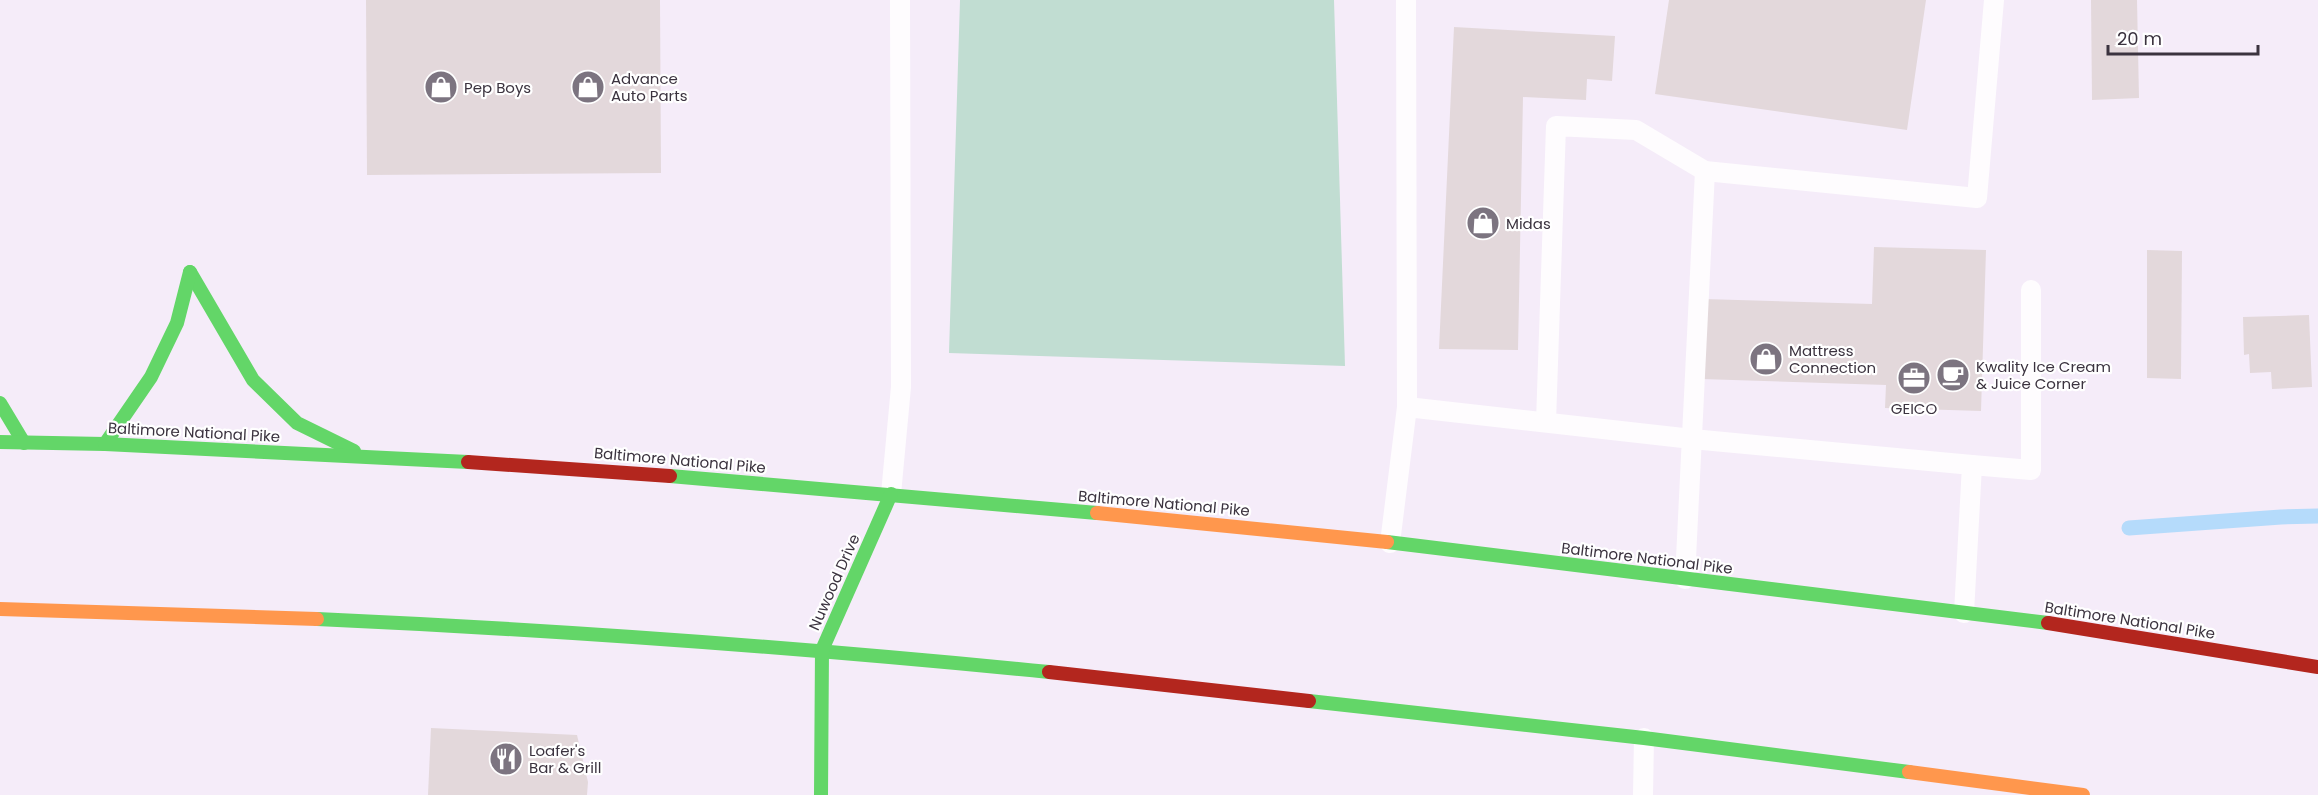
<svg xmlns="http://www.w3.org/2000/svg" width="2318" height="795" viewBox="0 0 2318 795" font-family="Poppins,sans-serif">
<rect width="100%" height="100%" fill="#f5ecf9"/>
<path fill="#c1ddd2" d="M960 0H1334L1345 366 949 353Z"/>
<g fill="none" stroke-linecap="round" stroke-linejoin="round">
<path stroke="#b5dbfb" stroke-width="15" d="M2129 528 2281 517 2318 516"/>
</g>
<g fill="#e3d8db">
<path d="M366 0H660L661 173 367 175Z"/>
<path d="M1669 0H1926L1907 130 1655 94Z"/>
<path d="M2091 0H2137L2139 98 2092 100Z"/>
<path d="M1454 27 1615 36 1612 81 1587 79 1586 100 1523 97 1518 350 1439 349Z"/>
<path d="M1874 247 1986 250 1981 411 1885 408 1886 385 1701 379 1704 299 1872 304Z"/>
<path d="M2147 250 2182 251 2181 379 2147 378Z"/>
<path d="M2309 315 2312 387 2272 389 2271 372 2250 373 2249 354 2244 355 2243 317Z"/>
<path d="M431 728 577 735 588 782 587 795H428Z"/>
</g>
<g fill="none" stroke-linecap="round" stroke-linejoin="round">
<g stroke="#fefcfe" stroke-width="20">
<path d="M1406 0 1407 407"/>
<path d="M1546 422 1556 126 1636 130 1705 171 1977 198 1994 0"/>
<path d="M1972 465 2031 470V290"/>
<path d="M891 494 901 387 900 0"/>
<path d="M1390 543 1407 407 1692 439 1972 465 1964 613"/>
<path d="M1685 579 1705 171"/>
<path d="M1643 795 1644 738"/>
</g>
<g stroke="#63d668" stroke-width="14">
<path d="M190 272 253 380 297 423 354 451"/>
<path d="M0 403 24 443"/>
<path d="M0 442 105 444 468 462"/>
<path d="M105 444 151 377 177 323 190 272"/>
<path d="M670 476 1097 513"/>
<path d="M1387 542 2048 623"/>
<path d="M317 619C562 630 805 648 1049 672"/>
<path d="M1309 701 1644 738 1909 772"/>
<path d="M821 795 822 650 891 494"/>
</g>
<g stroke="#ff974d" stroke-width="14">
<path d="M1097 513 1387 542"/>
<path d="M0 609 317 619"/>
<path d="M1909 772 2083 795"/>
</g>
<g stroke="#b3261e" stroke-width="14">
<path d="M468 462 670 476"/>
<path d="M2048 623 2318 667"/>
<path d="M1049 672 1309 701"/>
</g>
</g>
<defs>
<symbol id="shop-disc" viewBox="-11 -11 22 22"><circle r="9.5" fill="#7c7480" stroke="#fff"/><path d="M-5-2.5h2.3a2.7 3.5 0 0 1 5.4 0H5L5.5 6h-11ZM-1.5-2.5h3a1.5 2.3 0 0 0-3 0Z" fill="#fff"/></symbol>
<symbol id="cafe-disc" viewBox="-11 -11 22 22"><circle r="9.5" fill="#7c7480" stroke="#fff"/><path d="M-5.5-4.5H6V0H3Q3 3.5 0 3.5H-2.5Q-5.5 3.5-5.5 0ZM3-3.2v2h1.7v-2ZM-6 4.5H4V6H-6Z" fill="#fff"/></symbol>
<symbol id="office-disc" viewBox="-11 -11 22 22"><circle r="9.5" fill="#7c7480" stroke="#fff"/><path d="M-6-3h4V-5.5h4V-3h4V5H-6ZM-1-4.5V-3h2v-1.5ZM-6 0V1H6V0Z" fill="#fff"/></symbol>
<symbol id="restaurant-disc" viewBox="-11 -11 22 22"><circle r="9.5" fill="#7c7480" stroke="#fff"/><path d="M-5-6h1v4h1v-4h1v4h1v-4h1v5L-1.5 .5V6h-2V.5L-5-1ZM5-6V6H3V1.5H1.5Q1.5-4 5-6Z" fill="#fff"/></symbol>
</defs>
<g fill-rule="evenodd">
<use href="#shop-disc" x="422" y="68" width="38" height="38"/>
<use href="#shop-disc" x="569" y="68" width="38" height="38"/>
<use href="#shop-disc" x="1464" y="204" width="38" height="38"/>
<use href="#shop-disc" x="1747" y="340" width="38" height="38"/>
<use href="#cafe-disc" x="1934" y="356" width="38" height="38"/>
<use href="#office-disc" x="1895" y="359" width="38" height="38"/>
<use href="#restaurant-disc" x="487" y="740" width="38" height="38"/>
</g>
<g text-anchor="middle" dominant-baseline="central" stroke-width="4.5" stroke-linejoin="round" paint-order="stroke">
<g font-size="15" fill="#3b333f" stroke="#fff" text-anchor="start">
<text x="611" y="78">Advance<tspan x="611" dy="17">Auto Parts</tspan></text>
<text x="464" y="87">Pep Boys</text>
<text x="1506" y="223">Midas</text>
<text x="1789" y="350">Mattress<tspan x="1789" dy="17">Connection</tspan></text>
<text x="1976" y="366">Kwality Ice Cream<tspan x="1976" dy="17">&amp; Juice Corner</tspan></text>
<text x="1914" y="408" text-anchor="middle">GEICO</text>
<text x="529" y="750">Loafer's<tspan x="529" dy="17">Bar &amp; Grill</tspan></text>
</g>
<g font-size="15" fill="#3b333f" stroke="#fff">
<text transform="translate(194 432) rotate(3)">Baltimore National Pike</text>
<text transform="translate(680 460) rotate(5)">Baltimore National Pike</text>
<text transform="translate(1164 503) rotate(5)">Baltimore National Pike</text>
<text transform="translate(1647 558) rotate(7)">Baltimore National Pike</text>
<text transform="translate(834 582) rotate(-66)">Nuwood Drive</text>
<text transform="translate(2130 620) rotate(9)">Baltimore National Pike</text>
</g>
</g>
<path d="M2108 45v9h150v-9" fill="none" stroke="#3b333f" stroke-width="3"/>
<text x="2117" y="45" font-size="18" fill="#3b333f" stroke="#ffffff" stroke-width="4.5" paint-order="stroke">20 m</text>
</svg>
